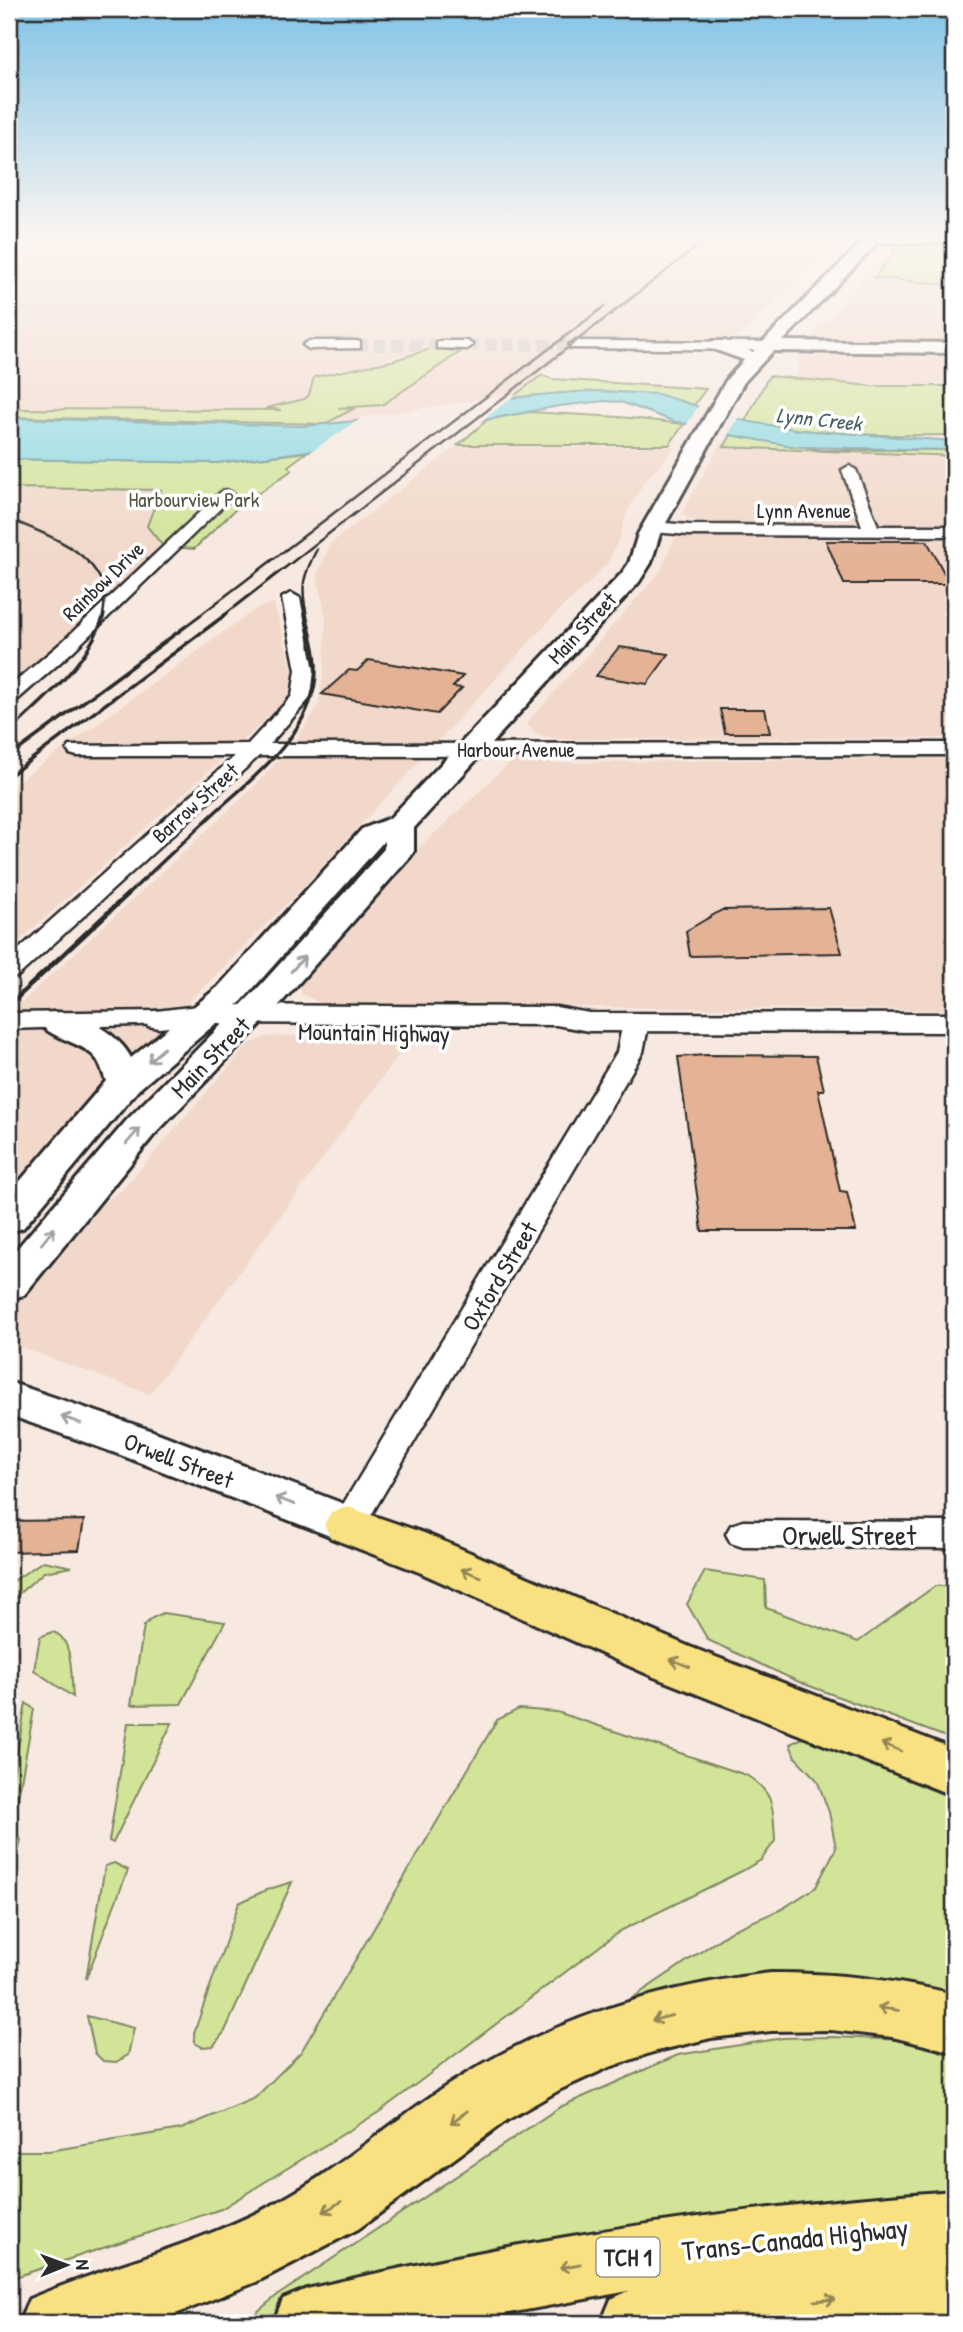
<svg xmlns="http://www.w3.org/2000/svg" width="963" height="2332" viewBox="0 0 963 2332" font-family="'Patrick Hand',sans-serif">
<rect width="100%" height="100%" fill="#f7e8e0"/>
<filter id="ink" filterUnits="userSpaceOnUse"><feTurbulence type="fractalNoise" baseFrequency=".0143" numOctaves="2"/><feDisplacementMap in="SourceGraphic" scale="14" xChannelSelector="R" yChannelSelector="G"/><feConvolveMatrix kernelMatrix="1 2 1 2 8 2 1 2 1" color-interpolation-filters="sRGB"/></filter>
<g filter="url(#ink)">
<g fill="#f1d8ca">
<path d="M9 233H847L738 338 584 340 510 398 334 424 301 426 9 418Z"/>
<path d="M891 245H954V342L809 341Z"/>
<path d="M954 353V384H862L797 379 800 356Z"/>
<path d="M721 442 954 459V527L710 524 689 520 682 513Z"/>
<path d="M457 446 676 447 644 482 626 514 621 534 608 562 586 586 562 607 292 899 78 1112 9 1192V1014L253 788 294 743 319 705 324 668 326 618 317 575 331 543Z"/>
<path d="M9 488 161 490 147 526 163 546 116 590 90 603 92 613 88 619 23 681 9 691Z"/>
<path d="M954 534V738L559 739 537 735 528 726V722L661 571 674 540 678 538 696 535Z"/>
<path d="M274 603 298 691 9 950V788L256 609Z"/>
<path d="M954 757V1010L333 1005 322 1004 302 994 300 988 303 979 421 846 513 760 524 758 554 763Z"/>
<path d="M283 1036 411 1038 150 1394 9 1343V1316L88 1215 124 1188 243 1050 252 1043 266 1037Z"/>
</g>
<g fill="#d1e498" stroke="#7e8862" stroke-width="2">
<path d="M906 245H954V285L874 278 897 248Z"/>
<path d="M434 348 460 352 382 405 338 408 353 409 325 424 9 417V409L281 410 266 408 305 399 309 395 314 377 392 361Z"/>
<path d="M542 375 552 379 706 389 694 405C634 386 573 391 511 398Z"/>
<path d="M769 376 871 386H954V435C883 436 815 435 745 421Z"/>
<path d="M529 412 620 417 684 424 669 445H458L487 420Z"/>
<path d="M731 435 822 450H954V456L724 447Z"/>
<path d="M307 452 288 466 292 470 236 509 194 549 163 546 147 526 161 490 9 488V459L217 463Z"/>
<path d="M43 1561 72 1567 44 1572 9 1602V1584Z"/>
<path d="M705 1571 765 1580 766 1608 858 1642 935 1586H954V1740L799 1682 708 1640 687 1604Z"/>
<path d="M163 1613 225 1622 181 1704 131 1705 144 1626 152 1618Z"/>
<path d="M52 1632C74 1636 71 1678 73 1697L34 1670 40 1637Z"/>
<path d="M26 1703 34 1709 13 1826 21 1840 9 1888V1798Z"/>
<path d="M519 1709 557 1712 746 1775C776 1793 773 1809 775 1841L761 1860 740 1872 620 1931 379 2112 221 2209 9 2279V2151H49L181 2129 255 2098 301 2052 497 1720Z"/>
<path d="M128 1723H172L113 1843 109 1841Z"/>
<path d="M805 1737 954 1799V1999L925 1991 606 2016 733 1930 782 1909 816 1887 836 1848 829 1812 817 1780 795 1757 790 1744Z"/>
<path d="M114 1863 128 1870 86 1979 105 1866Z"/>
<path d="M292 1882 225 2031 213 2046 202 2047 195 2043 194 2033 239 1903 266 1890Z"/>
<path d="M87 2016 134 2028 128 2055 116 2062 103 2061 95 2053Z"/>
<path d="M833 2037 906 2040 954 2056V2200L838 2206 615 2230 494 2247 244 2323 275 2297 560 2107 678 2055 783 2038Z"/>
</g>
<path fill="#88d9e2" stroke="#639399" stroke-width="2" d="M593 391 658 394 745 421 799 430 954 441V450L797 447 731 435 673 421 621 402 604 401 559 406 346 446 217 463 9 459V418L301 426C399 420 495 395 593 391Z"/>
<g fill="#f7e8e0">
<path d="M517 394 475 426 304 456 363 417Z"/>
<path d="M700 403 740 415 726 438 685 428Z"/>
</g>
<g fill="#e4b396" stroke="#2b2b2b" stroke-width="2">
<path d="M826 541H927L950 584H844Z"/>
<path d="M619 647 669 654 647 684 596 676Z"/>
<path d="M369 660 463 676 453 687 462 688 437 714 322 694 349 670 357 671Z"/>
<path d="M720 709H765L770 733H725Z"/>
<path d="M829 908 842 953 690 956 686 931 722 910Z"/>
<path d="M706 1055 816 1056 824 1090H818L840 1191 847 1192 856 1231H702L678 1057Z"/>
<path d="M84 1520 79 1550 9 1552V1521Z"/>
</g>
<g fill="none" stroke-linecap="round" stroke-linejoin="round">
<g stroke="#cec2bc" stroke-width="12" stroke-dasharray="12 6" stroke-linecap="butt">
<path d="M356 345H441"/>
<path d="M467 345H575"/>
</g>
<defs>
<g id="minor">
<path d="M954 237V243H871L866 240 871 237Z"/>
<path d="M356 341 360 342V348L309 349 303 345 309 341Z"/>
<path d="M441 341H467L473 345 467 349 437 348V342Z"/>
<path d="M575 341 766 342 772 346 766 350 571 348 569 345Z"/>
<path d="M849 466 856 470 878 526H954V536L689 535 653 532 645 527 653 522 689 525 862 526 842 470Z"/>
<path d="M226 490 231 492 234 495 231 498 73 651 16 701 9 703V687L61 643 221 492Z"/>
<path d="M291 593 300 598 314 670 311 697 270 744 954 743V755L259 756 18 976 9 978V958L235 756H77L70 754 67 750 70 746 248 744 292 696 296 670 282 598Z"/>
<path d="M159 1011 168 1014 172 1019 168 1024 9 1029V1013Z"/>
<path d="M636 1014 645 1017 649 1022 643 1052 360 1534 348 1538 336 1534 331 1525 336 1516 617 1052 623 1022 627 1017Z"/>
<path d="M743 1521 954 1522V1548L743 1547 731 1543 726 1534 731 1525Z"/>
</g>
<path id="tertiary" d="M206 1005 556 1007 589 1013 954 1014V1032L589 1031 556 1025 206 1023 159 1028 148 1026 143 1019 148 1012Z"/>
<g id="secondary">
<path d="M871 233H906L921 240 914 244 884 236 783 341 954 343V353L773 351 744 382 660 534 651 563 639 582 414 828V851L410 857 281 1003 153 1136 24 1295 9 1299V1258L127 1120 257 989 384 849V841L242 1001 138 1090 23 1228 9 1232V1194L106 1081C103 1073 100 1062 94 1056 78 1040 50 1039 38 1021L43 1014C72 1006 118 1032 131 1058L218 987 362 829 390 818 622 573 629 563 638 534 727 379 744 360 713 349 710 345 713 341H725L753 352Z"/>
<path d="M9 1382 150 1430 365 1512 372 1525 365 1538 348 1543 118 1454 9 1415Z"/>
</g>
<g id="motorway">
<path d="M348 1507 424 1533 690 1647 954 1749V1796L654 1677 419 1572 331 1538 324 1525 331 1512Z"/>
<path d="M771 1973C836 1973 891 1979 954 1994V2052L892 2037 831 2030 771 2031 711 2038 653 2052 607 2068 561 2089 507 2120 358 2229 256 2282 153 2323H19L29 2299C112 2264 200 2245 280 2201 339 2169 388 2124 445 2087 544 2023 654 1986 771 1973Z"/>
<path d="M954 2191V2323H601L611 2299 629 2291 455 2323H273L283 2299 307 2289C521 2239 735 2206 954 2191Z"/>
</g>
</defs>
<use href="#minor" stroke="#2b2b2b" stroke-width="5"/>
<use href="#tertiary" stroke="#2b2b2b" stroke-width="5"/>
<use href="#secondary" stroke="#2b2b2b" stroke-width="6"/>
<use href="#motorway" stroke="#2b2b2b" stroke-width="6"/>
<use href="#minor" fill="#fff" fill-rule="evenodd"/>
<use href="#tertiary" fill="#fff" fill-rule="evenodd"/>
<use href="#secondary" fill="#fff" fill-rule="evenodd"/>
<use href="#motorway" fill="#f9e181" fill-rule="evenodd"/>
<g stroke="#2b2b2b" stroke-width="2.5">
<path d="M9 519C43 533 93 549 104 589 106 597 104 608 103 616"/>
<path d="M199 616 605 306"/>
<path d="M223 616 715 233"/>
<path d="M307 616C300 586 303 576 317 549"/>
</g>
<g stroke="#2b2b2b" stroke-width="3.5">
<path d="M9 732C46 698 88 663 104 615"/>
<path d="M9 757 201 615"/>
<path d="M9 776 225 615"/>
<path d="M126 896C155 869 183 842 212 815 250 780 302 742 314 688 320 663 312 639 306 615"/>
</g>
<path stroke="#2b2b2b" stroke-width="5" d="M9 1005 128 894"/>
</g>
<defs><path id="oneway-shaft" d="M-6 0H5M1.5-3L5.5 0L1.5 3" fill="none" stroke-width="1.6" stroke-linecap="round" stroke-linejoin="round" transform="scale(1.75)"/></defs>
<g stroke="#a0a0a0">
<use href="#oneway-shaft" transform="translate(298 964) rotate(-48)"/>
<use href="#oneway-shaft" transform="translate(156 1055) rotate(139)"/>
<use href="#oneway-shaft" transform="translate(133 1136) rotate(-49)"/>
<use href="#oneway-shaft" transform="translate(48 1236) rotate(-51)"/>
<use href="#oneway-shaft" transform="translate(71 1420) rotate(-161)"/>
<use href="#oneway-shaft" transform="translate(285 1501) rotate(-160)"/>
</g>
<g stroke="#928656">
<use href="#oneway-shaft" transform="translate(471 1573) rotate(-158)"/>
<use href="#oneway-shaft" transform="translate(680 1663) rotate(-158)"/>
<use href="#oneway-shaft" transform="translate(891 1747) rotate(-158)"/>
<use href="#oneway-shaft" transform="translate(888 2009) rotate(-172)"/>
<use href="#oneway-shaft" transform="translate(662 2018) rotate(165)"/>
<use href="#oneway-shaft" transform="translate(459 2117) rotate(144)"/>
<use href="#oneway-shaft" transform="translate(332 2207) rotate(149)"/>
<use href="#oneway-shaft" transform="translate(570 2266) rotate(169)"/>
<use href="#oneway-shaft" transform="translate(825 2300) rotate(-5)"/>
</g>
</g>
<linearGradient id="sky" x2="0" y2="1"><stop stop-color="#81c3e6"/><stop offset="0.42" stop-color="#fbf5f1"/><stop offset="1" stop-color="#fbf5f1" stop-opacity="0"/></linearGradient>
<rect width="963" height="560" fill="url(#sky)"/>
<g text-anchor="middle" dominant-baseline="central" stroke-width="7" stroke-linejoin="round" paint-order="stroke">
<g font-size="21" font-style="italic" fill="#475f62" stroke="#fff">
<text transform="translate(819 419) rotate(6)">Lynn Creek</text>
</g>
<g font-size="21" fill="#545946" stroke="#fff">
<text x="194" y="499">Harbourview Park</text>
</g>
<g font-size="21" fill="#2b2b2b" stroke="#fff">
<text x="804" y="510">Lynn Avenue</text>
<text transform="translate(103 581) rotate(-44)">Rainbow Drive</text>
<text transform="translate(582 628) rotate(-47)">Main Street</text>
<text x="516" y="749">Harbour Avenue</text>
<text transform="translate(195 803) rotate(-42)">Barrow Street</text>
</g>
<rect fill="#fff" stroke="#6b6b6b" stroke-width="2" x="596.5" y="2237.5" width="63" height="39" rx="5"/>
<g font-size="23" font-weight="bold" fill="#2b2b2b">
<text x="628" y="2257">TCH 1</text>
</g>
<g font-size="24" fill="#2b2b2b" stroke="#fff">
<text transform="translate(374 1032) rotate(1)">Mountain Highway</text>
<text transform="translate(210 1057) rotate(-46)">Main Street</text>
<text transform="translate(499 1276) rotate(-59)">Oxford Street</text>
<text transform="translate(179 1460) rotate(21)">Orwell Street</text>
</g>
<g font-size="28" fill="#2b2b2b" stroke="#fff">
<text x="849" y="1535">Orwell Street</text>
<text transform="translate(795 2239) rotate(-6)">Trans-Canada Highway</text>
</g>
</g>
<rect width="963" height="2332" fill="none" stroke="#fff" stroke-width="35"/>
<rect x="18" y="18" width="928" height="2297" fill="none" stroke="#2b2b2b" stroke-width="2.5" filter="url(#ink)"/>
<g transform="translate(66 2265) rotate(89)" stroke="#ffffff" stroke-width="5" paint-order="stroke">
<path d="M0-5L12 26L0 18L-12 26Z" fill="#2b2b2b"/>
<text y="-10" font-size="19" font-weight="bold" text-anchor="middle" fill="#2b2b2b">N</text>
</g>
</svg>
